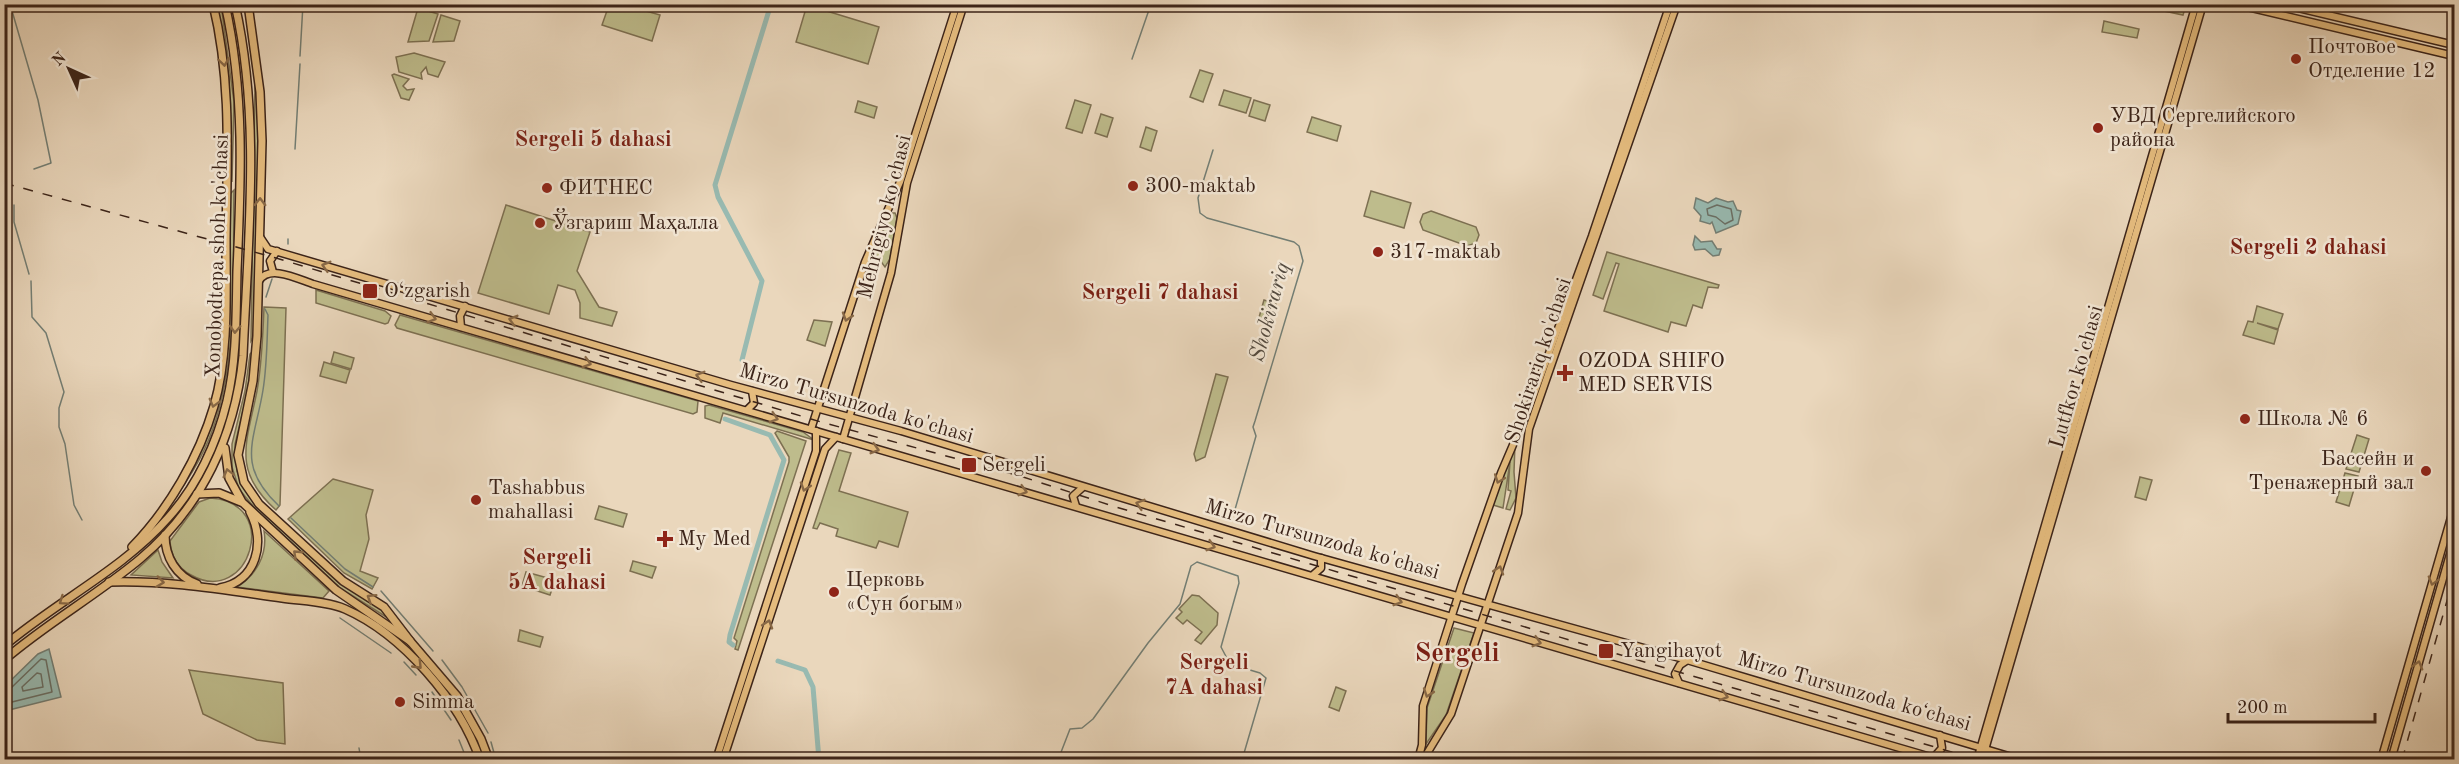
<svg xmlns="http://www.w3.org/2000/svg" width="2459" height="764" viewBox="0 0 2459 764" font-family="'Old Standard TT',serif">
<rect width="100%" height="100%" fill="#ead7bc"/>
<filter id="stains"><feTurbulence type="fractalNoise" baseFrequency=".00333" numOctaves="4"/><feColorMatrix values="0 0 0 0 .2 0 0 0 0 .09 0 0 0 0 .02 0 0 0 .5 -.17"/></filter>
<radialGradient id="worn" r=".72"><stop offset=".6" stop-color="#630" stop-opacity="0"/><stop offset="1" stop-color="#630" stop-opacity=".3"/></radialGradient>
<g fill="#bebc8c" stroke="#7d7052" stroke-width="1.5">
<path d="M217 5H220L222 12 234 102 232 182 229 78Z"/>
<path d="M609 5H625L660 15 652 41 602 25Z"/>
<path d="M807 5 879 27 868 64 796 42Z"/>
<path d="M2136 5H2186L2183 15Z"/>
<path d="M418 8 438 14 429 41 408 42Z"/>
<path d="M441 15 460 21 454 41 433 42Z"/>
<path d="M2104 21 2139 29 2137 38 2102 32Z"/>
<path d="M414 53 445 62 438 77 428 74 426 67 421 73 422 79 399 72 396 57Z"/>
<path d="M1200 70 1213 74 1203 102 1190 97Z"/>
<path d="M394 74 409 79 403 86 407 90 414 89 409 100 401 98 392 75Z"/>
<path d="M255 81 259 129 254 336 251 341Z"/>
<path d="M1224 90 1251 98 1246 113 1219 105Z"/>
<path d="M1075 100 1091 105 1082 133 1066 128Z"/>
<path d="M1254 100 1270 105 1265 121 1249 116Z"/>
<path d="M858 101 877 107 874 118 855 112Z"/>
<path d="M1101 114 1113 118 1107 137 1095 133Z"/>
<path d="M1312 117 1341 126 1337 141 1307 132Z"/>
<path d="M1146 127 1157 131 1151 151 1140 147Z"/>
<path d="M234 190C232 272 240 362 209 439 196 471 176 497 155 523 172 497 192 471 205 442 236 369 230 272 230 194Z"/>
<path d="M1371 191 1411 203 1404 228 1364 216Z"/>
<path d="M506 205 590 232 577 271 599 307 617 312 612 326 580 318V303L575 290 558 285 549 314 478 293Z"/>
<path d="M1431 211 1476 227 1479 235 1476 243 1467 246 1423 230 1420 222 1423 214Z"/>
<path d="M892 213H895L897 218 890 259 885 267 876 255 880 234Z"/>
<path d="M1607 252 1719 285 1718 288 1708 287 1702 308 1693 305 1686 326 1671 322 1668 332 1604 311 1619 264 1616 263 1603 299 1593 295Z"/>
<path d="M316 290 385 311 391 316 388 323 385 324 316 303Z"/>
<path d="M1264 300 1276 304 1270 324 1258 321Z"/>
<path d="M2257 306 2283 314 2278 329 2257 323 2278 330 2274 344 2243 335 2248 321 2253 322Z"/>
<path d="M264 307 286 308 280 505 276 510C231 470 247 442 257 391 262 363 263 335 264 307Z"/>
<path d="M400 315 698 401 697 412 693 414 397 328 395 325Z"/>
<path d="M814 320 832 322 825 346 807 340Z"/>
<path d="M254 350 246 399 235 444 237 471 243 487 256 504 340 583 381 608 391 620 337 586 257 511 239 489 232 467V444L245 391 250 354Z"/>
<path d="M334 352 354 358 351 369 331 363Z"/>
<path d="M324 362 350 370 346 383 320 376Z"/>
<path d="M1216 374 1228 377 1205 457 1196 461 1194 454Z"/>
<path d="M709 405 803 432 814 440 723 413 720 423 705 418V406Z"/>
<path d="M777 431 806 441 738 650 735 649 737 641 734 638 789 462V457L775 433Z"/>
<path d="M2357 435 2369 439 2359 472 2346 469Z"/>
<path d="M1515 444 1514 472 1516 498 1510 510 1506 509 1511 491 1508 490 1510 462 1503 508 1493 505Z"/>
<path d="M839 450 851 453 839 491 908 512 898 547 879 541 876 548 836 536 838 529 820 523 817 529 813 528Z"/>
<path d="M2345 473 2358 476 2349 506 2336 502Z"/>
<path d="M2140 477 2152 480 2146 500 2135 497Z"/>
<path d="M333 479 373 490 366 515 369 539 360 571 378 578 372 589 344 573 288 519Z"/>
<path d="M210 498C283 502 249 608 191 575 178 568 171 556 170 541L199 502Z"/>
<path d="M599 506 627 514 623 527 595 519Z"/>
<path d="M264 531 329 591 323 598 237 587C256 575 268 555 264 531Z"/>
<path d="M158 550 162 562 173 578 131 575Z"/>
<path d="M633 561 656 567 652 578 630 571Z"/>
<path d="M526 572 555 580 550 595 522 586Z"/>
<path d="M1192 595 1199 596 1218 613 1217 625 1201 644 1195 640 1202 632 1187 620 1183 624 1176 618 1182 612 1179 609Z"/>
<path d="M1454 628 1474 633 1446 715 1426 744 1427 708Z"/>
<path d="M520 630 543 637 540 647 518 641Z"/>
<path d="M189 670 283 683 285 744 257 740 203 714Z"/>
<path d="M1336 687 1346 691 1339 711 1329 707Z"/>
</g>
<g fill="#98bab1" stroke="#737e74" stroke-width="1.5">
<path d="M1696 198 1708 203 1716 198 1728 202 1733 201 1737 210 1741 211 1738 224 1716 233 1712 222 1710 224 1700 221 1701 216 1694 208Z"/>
<path d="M1695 236 1701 242 1712 241 1717 249H1721L1719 255 1713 256 1705 249 1695 250 1693 245Z"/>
<path d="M49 649 61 697 5 711V686L38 654Z"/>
</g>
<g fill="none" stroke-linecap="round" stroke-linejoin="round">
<g stroke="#6a6f65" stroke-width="1.5">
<path d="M1717 205 1731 209 1733 220 1725 224 1716 217 1708 215 1707 209Z"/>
<path d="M37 673 41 674 43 687 23 691 22 687Z"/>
<path d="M4 690 11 688 41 659 46 660 52 692 4 704"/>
</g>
<g stroke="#737e74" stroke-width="1.5">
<path d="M10 4 38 100 51 163 34 169"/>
<path d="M300 56 303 4"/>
<path d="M1132 59 1151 4"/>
<path d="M295 149 300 64"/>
<path d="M1213 150 1198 198 1200 213 1207 218 1294 242 1299 246 1303 261 1255 421 1253 427 1256 436 1234 513"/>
<path d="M14 205V222L29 274"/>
<path d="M288 239V244"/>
<path d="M31 281 32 317 46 333 64 392 59 408V427L65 444 74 505 82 520"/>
<path d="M266 297 272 279"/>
<path d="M265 309 268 315C267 340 267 366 263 390 255 440 235 465 279 506"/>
<path d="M291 518 345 569 373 587"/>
<path d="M381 591 433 651"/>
<path d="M340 618 391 653"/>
<path d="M442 660 462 687 488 733"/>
<path d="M404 662 416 675"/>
<path d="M432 692 451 720"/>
<path d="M459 740 467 760"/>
<path d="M491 742 496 760"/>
<path d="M359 748 361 760"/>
<path d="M1058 760 1070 729 1082 728 1093 719 1148 643 1180 604 1191 566 1197 562 1238 576 1239 583 1221 647 1230 664 1260 673 1266 678 1242 760"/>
</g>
<g stroke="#98bab1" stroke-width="5">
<path d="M742 360 762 281 718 197 715 185 771 4"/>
<path d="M725 419 770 435 784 460 730 635 729 642 733 645"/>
<path d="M778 661 805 670 813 687 819 760"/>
</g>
<defs>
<g id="major">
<path d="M2235 4 2454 56"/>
<path d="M2281 4 2454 45"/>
<path d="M260 237 268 249 731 385 901 431 1314 556 1687 660 2022 760"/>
<path d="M273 272 270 261 277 251"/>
<path d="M259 281C269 264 298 279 313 284L1941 760"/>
<path d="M461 327 460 316 465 306"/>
<path d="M747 410 754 403 752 391"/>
<path d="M811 429 865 262 900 182 957 4"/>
<path d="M843 439 891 273 907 183 964 4"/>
<path d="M1076 506 1073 496 1082 488"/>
<path d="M1313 575 1321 568V558"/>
<path d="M1679 683 1675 674 1680 665 1686 661"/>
<path d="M1934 757 1942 748 1940 735"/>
<path d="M716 760 816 451V431"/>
<path d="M723 760 825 449 836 437"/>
<path d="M1418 760 1422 745 1423 706 1462 584 1501 473 1530 405 1592 236 1670 4"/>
<path d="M1423 760 1451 714 1518 513 1529 429 1677 4"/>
<path d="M1977 760 2196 4"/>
<path d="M1982 760 2203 4"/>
<path d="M2381 760 2454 507"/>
<path d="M2391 760 2454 540"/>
</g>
<g id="highway">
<path d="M248 4 260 92 262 141 257 336 253 381 238 455 244 482 259 504 343 581 384 607 410 641"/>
<path d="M225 448 229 478 242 502 336 590 410 641 457 696 481 739 489 760"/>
<path d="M197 494 219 493 241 502"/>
<path d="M165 535C165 557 176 576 197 584"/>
<path d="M132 547C169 509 199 457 214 406 229 354 226 294 226 239 227 160 232 82 213 4"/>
<path d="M109 582C167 580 224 590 282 598 302 601 326 601 345 609 402 634 460 701 480 760"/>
<path d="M220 588C257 581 266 542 250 512"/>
<path d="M4 646C57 601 122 570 168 518 197 486 217 443 227 401 237 359 236 314 237 271 241 182 245 92 225 4"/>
<path d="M4 660C47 623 97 595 140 559 202 507 235 436 243 356 248 240 261 119 235 4"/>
</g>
</defs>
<use href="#major" stroke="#3c2419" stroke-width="9"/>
<use href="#highway" stroke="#3c2419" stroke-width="10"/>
<use href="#major" stroke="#e5bc7e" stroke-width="6"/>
<use href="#highway" stroke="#e5bc7e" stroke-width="7"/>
<g stroke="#3c2419" stroke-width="1.5" stroke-dasharray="10 10" stroke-linecap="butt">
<path d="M4 183 276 258 821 422 1020 476 1116 507 1979 760"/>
<path d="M2402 760 2454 576"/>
</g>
</g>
<defs><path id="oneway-chevron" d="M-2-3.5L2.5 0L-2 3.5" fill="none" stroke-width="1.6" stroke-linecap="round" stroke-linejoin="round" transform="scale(1.5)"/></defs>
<g stroke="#886846">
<use href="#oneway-chevron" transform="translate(224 62) rotate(82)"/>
<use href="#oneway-chevron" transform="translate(260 202) rotate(-89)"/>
<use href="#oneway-chevron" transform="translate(326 266) rotate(-164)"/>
<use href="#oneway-chevron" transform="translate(847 317) rotate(108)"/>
<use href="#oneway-chevron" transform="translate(432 318) rotate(16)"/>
<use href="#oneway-chevron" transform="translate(513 320) rotate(-164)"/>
<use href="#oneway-chevron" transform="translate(235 329) rotate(92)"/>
<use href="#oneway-chevron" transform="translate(587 363) rotate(16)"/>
<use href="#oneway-chevron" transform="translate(700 376) rotate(-164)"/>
<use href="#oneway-chevron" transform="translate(214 403) rotate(105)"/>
<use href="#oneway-chevron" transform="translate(774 418) rotate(17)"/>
<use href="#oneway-chevron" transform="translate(875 449) rotate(16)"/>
<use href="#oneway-chevron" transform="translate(228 473) rotate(-104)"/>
<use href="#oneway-chevron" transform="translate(1499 479) rotate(110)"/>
<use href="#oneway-chevron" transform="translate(805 487) rotate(108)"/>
<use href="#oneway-chevron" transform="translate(1023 491) rotate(16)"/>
<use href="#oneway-chevron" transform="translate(1140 504) rotate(-163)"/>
<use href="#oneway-chevron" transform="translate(1211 546) rotate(16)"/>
<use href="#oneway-chevron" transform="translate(297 554) rotate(-137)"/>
<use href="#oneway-chevron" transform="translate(1499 570) rotate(-72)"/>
<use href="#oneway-chevron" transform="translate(2433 581) rotate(106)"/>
<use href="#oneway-chevron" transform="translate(160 582) rotate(7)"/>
<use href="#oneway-chevron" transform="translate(371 598) rotate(-148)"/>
<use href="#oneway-chevron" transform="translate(63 601) rotate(145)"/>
<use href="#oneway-chevron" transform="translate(1398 601) rotate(17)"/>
<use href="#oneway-chevron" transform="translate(768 624) rotate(-72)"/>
<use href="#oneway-chevron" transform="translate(1537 642) rotate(16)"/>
<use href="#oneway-chevron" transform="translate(418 665) rotate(46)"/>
<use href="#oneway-chevron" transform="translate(2418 665) rotate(-74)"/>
<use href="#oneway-chevron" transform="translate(1428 693) rotate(109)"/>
<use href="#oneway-chevron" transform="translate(1724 696) rotate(16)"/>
</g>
<g fill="#8f2418" stroke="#f1e5d3" stroke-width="2">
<circle cx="2296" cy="59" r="6"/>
<circle cx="2098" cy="128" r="6"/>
<circle cx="1133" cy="186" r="6"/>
<circle cx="547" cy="188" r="6"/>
<circle cx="540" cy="223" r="6"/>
<circle cx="1378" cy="252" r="6"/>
<rect x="362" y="283" width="16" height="16" rx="3"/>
<path d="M1562 364h6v6h6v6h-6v6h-6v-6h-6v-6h6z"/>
<circle cx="2245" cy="419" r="6"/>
<rect x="961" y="457" width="16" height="16" rx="3"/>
<circle cx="2426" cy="471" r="6"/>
<circle cx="476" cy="500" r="6"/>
<path d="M662 530h6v6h6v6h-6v6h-6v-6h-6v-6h6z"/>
<circle cx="834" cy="592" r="6"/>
<rect x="1598" y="643" width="16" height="16" rx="3"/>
<circle cx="400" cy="702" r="6"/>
</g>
<g text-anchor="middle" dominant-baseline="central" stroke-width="5" stroke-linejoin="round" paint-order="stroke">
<g font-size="21" fill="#3c2419" stroke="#f1e5d3" text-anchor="start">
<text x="2308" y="47">Почтовое<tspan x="2308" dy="24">Отделение 12</tspan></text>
<text x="2110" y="116">УВД Сергелийского<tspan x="2110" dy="24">района</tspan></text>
<text x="1145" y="186">300-maktab</text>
<text x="559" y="188">ФИТНЕС</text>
<text x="552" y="223">Ўзгариш Маҳалла</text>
<text x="1390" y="252">317-maktab</text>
<text x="384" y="291">O‘zgarish</text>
<text x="1578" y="361">OZODA SHIFO<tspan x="1578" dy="24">MED SERVIS</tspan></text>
<text x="2257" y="419">Школа № 6</text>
<text x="2414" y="459" text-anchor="end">Бассейн и<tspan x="2414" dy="24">Тренажерный зал</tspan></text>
<text x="982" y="465">Sergeli</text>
<text x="488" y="488">Tashabbus<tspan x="488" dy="24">mahallasi</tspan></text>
<text x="678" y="539">My Med</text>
<text x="846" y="580">Церковь<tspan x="846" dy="24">«Сун богым»</tspan></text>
<text x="1620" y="651">Yangihayot</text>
<text x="412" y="702">Simma</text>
</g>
<g font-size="21" fill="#3c2419" stroke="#f1e5d3">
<text transform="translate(885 217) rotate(-76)">Mehrigiyo ko'chasi</text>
<text transform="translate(218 256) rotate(-88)">Xonobodtepa shoh ko'chasi</text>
<text transform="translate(1539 361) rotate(-72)">Shokirariq ko'chasi</text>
<text transform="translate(2077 377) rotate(-74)">Lutfkor ko'chasi</text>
<text transform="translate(856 404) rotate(16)">Mirzo Tursunzoda ko'chasi</text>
<text transform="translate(1322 540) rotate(16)">Mirzo Tursunzoda ko'chasi</text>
<text transform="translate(1854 692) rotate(16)">Mirzo Tursunzoda koʻchasi</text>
</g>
<g font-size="22" font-weight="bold" fill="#7a1f14" stroke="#f1e5d3">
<text x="593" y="140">Sergeli 5 dahasi</text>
<text x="2308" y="248">Sergeli 2 dahasi</text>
<text x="1160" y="293">Sergeli 7 dahasi</text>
<text x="557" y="558">Sergeli<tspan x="557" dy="25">5A dahasi</tspan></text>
<text x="1214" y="663">Sergeli<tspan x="1214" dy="25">7A dahasi</tspan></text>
</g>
<g font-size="22" font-style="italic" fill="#534a3f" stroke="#f1e5d3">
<text transform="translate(1270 312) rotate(-75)">Shokirariq</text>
</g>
<g font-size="27" font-weight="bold" fill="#7a1f14" stroke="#f1e5d3">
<text x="1457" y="653">Sergeli</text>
</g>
</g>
<rect width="2459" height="764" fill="none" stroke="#ead7bc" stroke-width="24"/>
<rect x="6" y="6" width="2447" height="752" fill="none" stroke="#3c2419" stroke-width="3"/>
<rect x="12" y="12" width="2435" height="740" fill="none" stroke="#3c2419" stroke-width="1.5"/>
<g transform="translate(69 69) rotate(315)" stroke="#f1e5d3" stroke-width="4.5" paint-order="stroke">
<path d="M0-4.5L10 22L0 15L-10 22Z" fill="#3c2419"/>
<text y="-9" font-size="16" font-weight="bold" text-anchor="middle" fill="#3c2419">N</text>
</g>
<path d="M2228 713v9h147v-9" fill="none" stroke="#3c2419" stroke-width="3"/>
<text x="2237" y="713" font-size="18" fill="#3c2419" stroke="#f1e5d3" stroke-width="4.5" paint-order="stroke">200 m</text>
<rect width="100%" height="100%" filter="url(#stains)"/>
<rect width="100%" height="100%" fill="url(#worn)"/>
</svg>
